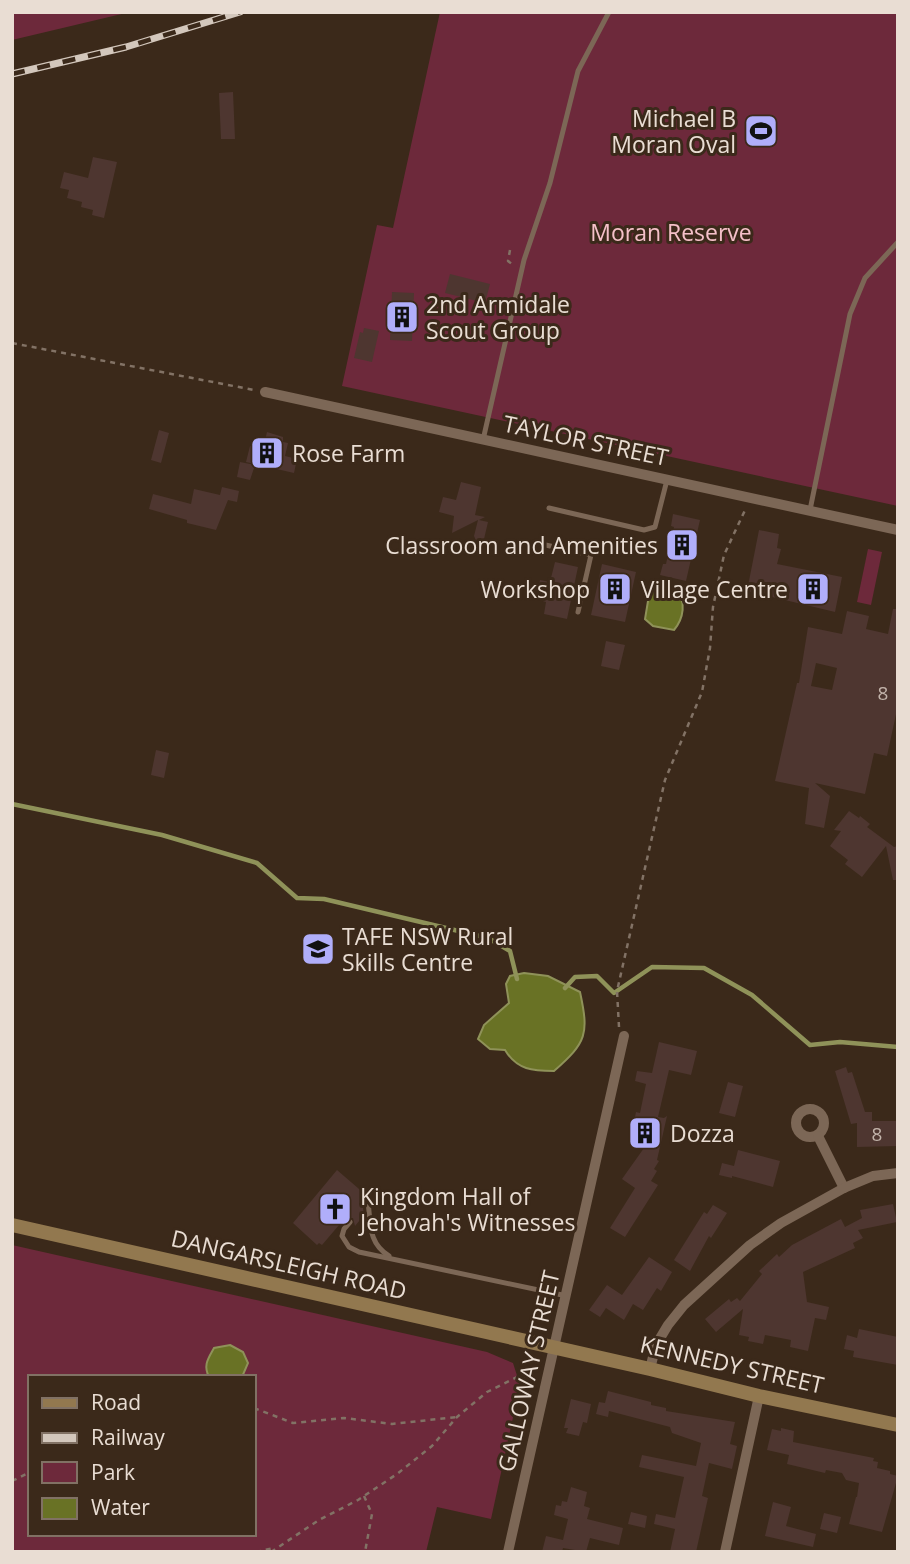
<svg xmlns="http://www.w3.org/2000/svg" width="910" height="1564" viewBox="0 0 910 1564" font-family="'Open Sans',sans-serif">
<rect width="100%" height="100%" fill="#3b291a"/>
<g fill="#6d293b" fill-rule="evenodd">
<path d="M12 12H130L12 40Z"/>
<path d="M440 12H898V506L342 386 377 225 393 228Z"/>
<path d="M868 549 882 552 871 605 857 602Z"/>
<path d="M12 1245 487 1352 513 1363 520 1385 491 1519 437 1507 426 1552H12ZM30 1377H254V1534H30Z"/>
</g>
<g fill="#697225" stroke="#8f9259" stroke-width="2">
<path d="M660 585 677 589C686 602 684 618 674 630L653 626 645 619 650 589Z"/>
<path d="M524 973 548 976 580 992C589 1034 587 1042 554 1071 533 1071 517 1070 505 1050L490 1049 478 1039 484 1025 509 1003 506 984 510 976Z"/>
<path d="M230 1345 243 1352 248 1363 242 1377H209C203 1365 208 1359 214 1348Z"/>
</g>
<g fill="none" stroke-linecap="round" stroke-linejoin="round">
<g stroke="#8f9259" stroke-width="4.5">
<path d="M12 804 162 835 257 863 297 898 324 899 488 938 510 951 517 979"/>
<path d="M565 988 575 977 597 976 614 993 652 967 704 968 752 995 810 1045 840 1042 898 1047"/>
</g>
</g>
<g fill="#4e3630" fill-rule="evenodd">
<path d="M233 92 235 139H221L219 93Z"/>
<path d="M93 157 117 162 104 218 92 215 93 210 81 207 82 202 67 198 69 190 60 188 64 172 88 178Z"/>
<path d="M450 274 490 284 485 303 445 293Z"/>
<path d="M392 292 414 293 412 341 390 340Z"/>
<path d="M364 328 379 331 372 362 354 358 360 332 363 333Z"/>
<path d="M159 430 169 433 161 463 151 460Z"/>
<path d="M267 432 283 437V442L288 443 285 456 297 459 294 473 246 462 250 446 263 449Z"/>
<path d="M240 462 255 465 250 480 237 477Z"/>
<path d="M461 482 481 487 475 515 485 517 479 520 488 522 481 552 474 536 478 520 452 533 454 516 439 512 443 497 456 500Z"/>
<path d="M222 487 239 491 237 502 228 500 216 530 187 523V520L149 509 153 494 191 504 194 489 220 495Z"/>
<path d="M673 514 700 520 686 581 660 575 663 564H666L674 527 671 526Z"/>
<path d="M759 530 779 534 777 548 781 549 777 564 842 577 835 612 747 591Z"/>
<path d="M555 562 578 567 567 619 544 614 546 602 536 599 540 580 550 582Z"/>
<path d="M602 564 636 572 625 622 591 615Z"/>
<path d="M893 609H898V705L887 756 874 753 865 794 815 783 830 796 824 828 805 824 809 788 775 781 797 683H799L808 627 842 634 847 611 869 616 866 629 888 634ZM816 663 837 668 832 690 811 686Z"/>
<path d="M606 641 625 645 619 670 601 666Z"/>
<path d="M156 750 169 753 164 778 151 775Z"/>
<path d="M849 811 859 818 860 816 870 824 867 827 894 847 898 846V880H893L886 846 862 877 845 864 848 860 830 846 841 831 834 830Z"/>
<path d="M659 1042 697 1051 691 1075 669 1070 658 1117 664 1118 667 1116 657 1160 659 1161 654 1169 657 1171 651 1181 658 1185 625 1237 610 1228 635 1188 622 1179 649 1141 631 1137 636 1112 640 1113 646 1084 635 1081 637 1071 652 1073Z"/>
<path d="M846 1067 848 1073 852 1072 865 1112H872V1121H898V1146L857 1147V1123L851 1124 835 1071Z"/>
<path d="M728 1082 743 1086 735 1117 719 1113Z"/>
<path d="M738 1150 780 1161 773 1187 732 1176V1178L719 1175 722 1163 734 1166Z"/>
<path d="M337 1170 366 1195 359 1204 363 1208 364 1215 355 1226 353 1218H345L322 1245 319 1243 317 1245 293 1223Z"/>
<path d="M893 1204 897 1222 858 1230 863 1238 853 1243 855 1248 803 1272 807 1302 829 1307 826 1320 815 1318 808 1351 790 1347 791 1340 765 1335 763 1344 748 1341 749 1337 739 1335 743 1309 716 1332 705 1319 729 1299 731 1302 737 1298 740 1301 762 1274 759 1271 777 1254 779 1257 792 1245 841 1219 845 1227 862 1218 860 1210Z"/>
<path d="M713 1205 727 1213 711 1238 709 1236 690 1271 674 1260 704 1212 707 1214Z"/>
<path d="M649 1257 672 1272 661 1291 657 1288 643 1310 633 1304 624 1320 606 1308 600 1317 589 1310 607 1285 622 1295Z"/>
<path d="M859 1329 898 1337V1365L853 1357 854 1351 844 1349 847 1335 857 1338Z"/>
<path d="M608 1391 651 1402V1405L666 1408V1411L735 1422 730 1444 737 1446 732 1469 709 1463 702 1496 708 1498 696 1552H670L675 1529 654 1524 656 1514 675 1518 684 1477 639 1467 642 1455 696 1466 701 1443 672 1433 670 1427 609 1411 608 1417 596 1414 599 1402 605 1403Z"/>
<path d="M571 1399 591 1404 587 1423 583 1422 579 1436 566 1433 568 1428H564Z"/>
<path d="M781 1428 794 1431 793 1442 874 1458 873 1461 878 1462 877 1468 890 1471V1474L898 1476 882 1532 849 1524 856 1497H857L859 1483 846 1480 842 1473 826 1470 825 1473 787 1464 789 1455 767 1450 772 1429 781 1431Z"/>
<path d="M571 1487 587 1492 584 1506 590 1508 587 1519 623 1528 619 1545 590 1538 586 1552 563 1548 562 1552H542L546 1536 563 1540 568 1519 554 1515 556 1505 561 1506 562 1501 567 1502Z"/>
<path d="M773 1502 791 1507 786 1526 816 1534 813 1547 765 1536Z"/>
<path d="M631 1512 647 1516 645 1528 628 1524Z"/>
<path d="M824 1513 841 1517 837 1533 820 1529Z"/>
</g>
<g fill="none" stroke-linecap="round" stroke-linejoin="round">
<g stroke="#827265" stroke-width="2.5" stroke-dasharray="5 5" stroke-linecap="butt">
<path d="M510 250 508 261 513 265"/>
<path d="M12 343 254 390"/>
<path d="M619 1027 617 991 665 780 702 692 710 648 713 607 724 555 746 508"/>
<path d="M254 1408 293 1423 344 1418 392 1424 457 1417"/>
<path d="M12 1481 30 1472"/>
<path d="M364 1496 372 1514 365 1552"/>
<path d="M256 1552 274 1548"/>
<path d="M271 1552 319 1520 358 1500 397 1474 432 1446 457 1417 487 1392 517 1377 535 1380"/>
</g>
<g stroke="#7c6756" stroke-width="5">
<path d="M483 440 524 260 550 183 578 71 609 12"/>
<path d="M549 508 644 530 655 527 667 480"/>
<path d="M810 510 850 314 865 278 898 242"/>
<path d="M541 544 591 555 578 612"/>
<path d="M368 1202C371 1224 368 1243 389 1256"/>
<path d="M350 1222 344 1229 342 1236 349 1247 359 1252 567 1296"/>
</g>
<g stroke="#7c6756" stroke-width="10">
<path d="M265 392 898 530"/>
<circle cx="810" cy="1123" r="14"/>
<path d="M818 1136 844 1188"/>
<path d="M650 1369 656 1345 668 1325 684 1305 750 1245 781 1223 844 1188 873 1176 898 1173"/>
<path d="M508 1552 624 1036"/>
<path d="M725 1552 759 1396"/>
</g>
<path stroke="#92784f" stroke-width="14" d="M12 1225 650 1369 759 1396 898 1425"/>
<defs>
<path id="rail" d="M12 74 126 47 240 12"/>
</defs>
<use href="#rail" stroke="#d3c7bc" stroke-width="7"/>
<use href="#rail" stroke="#3b291a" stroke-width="4.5" stroke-dasharray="13" stroke-linecap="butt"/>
</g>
<defs>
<symbol id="stadium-square" viewBox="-11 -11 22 22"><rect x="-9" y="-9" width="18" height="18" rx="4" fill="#b0aefa" stroke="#3b291a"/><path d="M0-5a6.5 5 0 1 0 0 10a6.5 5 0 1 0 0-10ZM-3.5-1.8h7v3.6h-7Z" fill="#111"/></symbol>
<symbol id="building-square" viewBox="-11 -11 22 22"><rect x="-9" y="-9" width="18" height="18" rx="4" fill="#b0aefa" stroke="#3b291a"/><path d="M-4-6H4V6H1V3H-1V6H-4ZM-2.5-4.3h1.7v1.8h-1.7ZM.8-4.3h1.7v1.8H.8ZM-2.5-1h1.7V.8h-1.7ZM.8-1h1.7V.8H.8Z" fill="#111"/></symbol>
<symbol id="university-square" viewBox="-11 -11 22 22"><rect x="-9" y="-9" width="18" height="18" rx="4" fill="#b0aefa" stroke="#3b291a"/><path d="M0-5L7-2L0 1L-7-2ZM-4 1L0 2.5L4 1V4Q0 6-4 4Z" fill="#111"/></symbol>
<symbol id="church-square" viewBox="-11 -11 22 22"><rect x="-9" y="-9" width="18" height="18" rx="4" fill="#b0aefa" stroke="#3b291a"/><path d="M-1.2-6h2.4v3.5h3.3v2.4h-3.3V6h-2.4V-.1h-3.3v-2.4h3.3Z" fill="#111"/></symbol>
</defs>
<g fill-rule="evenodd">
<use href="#stadium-square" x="742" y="112" width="38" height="38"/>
<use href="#building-square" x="383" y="298" width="38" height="38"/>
<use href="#building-square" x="248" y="434" width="38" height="38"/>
<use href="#building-square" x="663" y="526" width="38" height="38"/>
<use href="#building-square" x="596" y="570" width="38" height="38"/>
<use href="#building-square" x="794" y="570" width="38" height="38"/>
<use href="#university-square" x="299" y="930" width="38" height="38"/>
<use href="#building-square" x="626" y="1114" width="38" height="38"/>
<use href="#church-square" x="316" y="1190" width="38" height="38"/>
</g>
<g text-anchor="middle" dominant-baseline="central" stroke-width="6" stroke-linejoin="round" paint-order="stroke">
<g font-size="19" fill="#c2b3aa">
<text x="883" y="693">8</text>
<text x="877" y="1134">8</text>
</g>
<g font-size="23" fill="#e9ddd3" stroke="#3b291a" text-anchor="start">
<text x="736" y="118" text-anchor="end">Michael B<tspan x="736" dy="26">Moran Oval</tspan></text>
<text x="426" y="304">2nd Armidale<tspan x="426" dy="26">Scout Group</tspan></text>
<text x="292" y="453">Rose Farm</text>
<text x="658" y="545" text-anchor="end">Classroom and Amenities</text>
<text x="590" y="589" text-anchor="end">Workshop</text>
<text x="788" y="589" text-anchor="end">Village Centre</text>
<text x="342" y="936">TAFE NSW Rural<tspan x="342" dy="26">Skills Centre</tspan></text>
<text x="670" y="1133">Dozza</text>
<text x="360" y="1196">Kingdom Hall of<tspan x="360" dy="26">Jehovah's Witnesses</tspan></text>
</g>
<g font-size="23" fill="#f5c0c9" stroke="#3b291a">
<text x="671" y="232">Moran Reserve</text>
</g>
<g font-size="23" fill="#e9ddd3" stroke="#3b291a">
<text transform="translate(586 440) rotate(12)">TAYLOR STREET</text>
<text transform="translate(289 1264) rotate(13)">DANGARSLEIGH ROAD</text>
<text transform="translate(732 1364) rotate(13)">KENNEDY STREET</text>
<text transform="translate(528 1371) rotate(-77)">GALLOWAY STREET</text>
</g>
</g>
<rect width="910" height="1564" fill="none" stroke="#e9ddd3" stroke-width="28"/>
<rect x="28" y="1375" width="228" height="161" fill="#3b291a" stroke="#817164" stroke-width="2"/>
<rect x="42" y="1398" width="35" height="10" fill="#92784f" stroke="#817164" stroke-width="2"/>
<text x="91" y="1410" font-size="21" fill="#e9ddd3">Road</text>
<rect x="42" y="1433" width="35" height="10" fill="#d3c7bc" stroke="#817164" stroke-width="2"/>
<text x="91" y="1445" font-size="21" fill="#e9ddd3">Railway</text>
<rect x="42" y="1462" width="35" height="21" fill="#6d293b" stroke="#817164" stroke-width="2"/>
<text x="91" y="1480" font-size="21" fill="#e9ddd3">Park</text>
<rect x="42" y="1498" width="35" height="21" fill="#697225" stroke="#817164" stroke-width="2"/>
<text x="91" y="1515" font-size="21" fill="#e9ddd3">Water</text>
</svg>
